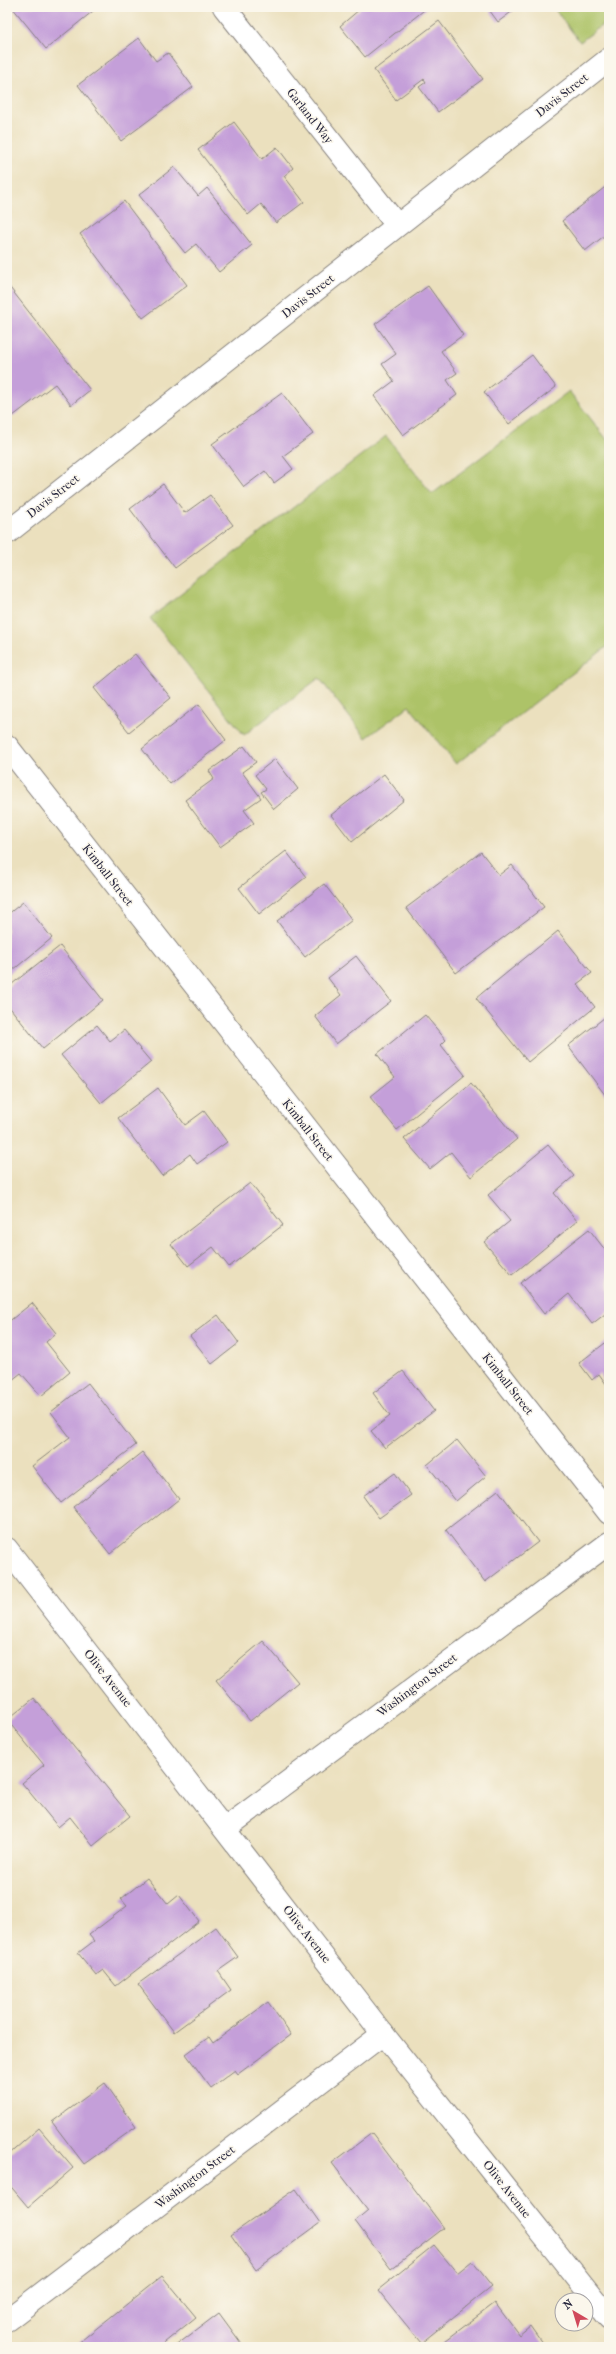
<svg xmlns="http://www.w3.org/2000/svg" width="616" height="2354" viewBox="0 0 616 2354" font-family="'IM FELL French Canon',serif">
<rect width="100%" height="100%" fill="#fbf7ec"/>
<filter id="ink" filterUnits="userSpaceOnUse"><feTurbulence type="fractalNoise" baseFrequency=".025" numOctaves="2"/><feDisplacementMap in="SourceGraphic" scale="8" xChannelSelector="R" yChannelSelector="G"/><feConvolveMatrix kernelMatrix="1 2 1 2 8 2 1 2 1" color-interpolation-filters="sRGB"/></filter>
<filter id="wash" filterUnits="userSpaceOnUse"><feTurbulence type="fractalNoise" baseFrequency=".012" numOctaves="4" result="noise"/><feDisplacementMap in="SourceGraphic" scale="16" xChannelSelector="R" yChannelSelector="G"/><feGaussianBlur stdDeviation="0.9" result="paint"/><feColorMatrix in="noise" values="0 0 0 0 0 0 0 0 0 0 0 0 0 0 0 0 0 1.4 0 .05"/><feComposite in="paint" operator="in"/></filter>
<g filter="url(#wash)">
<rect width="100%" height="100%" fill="#ebe0be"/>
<g fill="#adc367" stroke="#687251">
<path d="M553 7H609V20L580 42Z"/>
<path d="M569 391 609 442V645L456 764 409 706 366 738 319 678 244 735 150 618 386 436 432 494Z"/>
</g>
<g id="blocks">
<g fill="#c49fd9">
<path d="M12 7H98L46 49Z"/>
<path d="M359 7H428L365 57 340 26 360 9Z"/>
<path d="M487 7H518L498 22Z"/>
<path d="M439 21 483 79 438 112 419 87 426 82 424 79 396 100 374 70Z"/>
<path d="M139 38 156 61 168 53 193 87 121 141 78 85Z"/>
<path d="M234 122 262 159 277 147 293 168 284 176 304 202 276 223 261 204 248 215 198 150Z"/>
<path d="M174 167 198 196 207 188 252 245 219 272 196 244 185 253 139 195Z"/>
<path d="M609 184V232L585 251 562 221Z"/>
<path d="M124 201 187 285 143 318 80 234Z"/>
<path d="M7 284 90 390 71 405 55 384 13 416 7 408Z"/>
<path d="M428 286 463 335 441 351 457 373 447 380 457 395 403 435 374 396 394 381 382 364 396 354 375 324Z"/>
<path d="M532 355 556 387 509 424 484 392Z"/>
<path d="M282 393 313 434 283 456 293 469 274 483 265 471 244 487 212 444Z"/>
<path d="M163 484 185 513 210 495 233 525 175 568 130 509Z"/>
<path d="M135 654 171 698 129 732 94 688Z"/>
<path d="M199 704 226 740 170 784 142 749Z"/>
<path d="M244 746 256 762 242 772 261 798 244 810 254 823 220 847 185 800 214 779 209 771Z"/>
<path d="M275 759 298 789 274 809 261 792 266 789 255 775Z"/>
<path d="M384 774 404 800 352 842 331 815Z"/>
<path d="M286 851 306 877 259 914 239 888Z"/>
<path d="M481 852 499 875 512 865 544 907 456 973 406 908Z"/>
<path d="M324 884 352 920 305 957 277 921Z"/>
<path d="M23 902 52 938 7 975V915Z"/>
<path d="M558 931 592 973 577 984 595 1007 528 1062 476 998Z"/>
<path d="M60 946 103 1000 43 1049 7 1004V988Z"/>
<path d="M356 956 391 1001 336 1044 315 1016 341 995 328 978Z"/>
<path d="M609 1014V1100L568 1046Z"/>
<path d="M425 1015 446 1040 441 1045 465 1075 397 1130 370 1097 395 1077 377 1054Z"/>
<path d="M97 1025 110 1041 124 1030 151 1062 101 1103 61 1055Z"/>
<path d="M471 1083 517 1139 471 1177 451 1152 430 1169 404 1139Z"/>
<path d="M158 1088 185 1125 204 1111 227 1142 197 1164 190 1154 162 1176 118 1118Z"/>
<path d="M548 1145 574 1176 554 1193 577 1221 512 1275 484 1242 510 1221 488 1195Z"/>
<path d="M250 1183 283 1225 229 1267 213 1247 188 1266 171 1244Z"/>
<path d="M589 1229 609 1255V1311L592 1324 569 1294 544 1314 520 1283Z"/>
<path d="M32 1303 56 1333 46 1342 70 1372 41 1396 21 1373 7 1384V1323Z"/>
<path d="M218 1315 239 1343 212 1364 190 1336Z"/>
<path d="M609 1340V1388L599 1374 592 1380 579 1363Z"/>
<path d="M403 1371 434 1411 385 1448 371 1431 390 1416 373 1393Z"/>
<path d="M88 1383 136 1445 61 1503 32 1466 70 1437 51 1412Z"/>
<path d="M457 1440 486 1476 456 1501 427 1465Z"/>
<path d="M142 1452 179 1499 110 1554 73 1507Z"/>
<path d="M395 1473 411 1495 379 1518 363 1496Z"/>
<path d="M498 1490 538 1542 485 1582 446 1530Z"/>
<path d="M263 1641 298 1682 250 1721 216 1680Z"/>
<path d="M34 1698 130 1816 93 1846 70 1817 58 1827 22 1783 44 1765 7 1720Z"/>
<path d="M147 1878 168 1904 179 1895 199 1921 116 1986 103 1970 96 1975 78 1953 94 1941 89 1935 127 1906 121 1899Z"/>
<path d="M216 1927 238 1957 218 1971 231 1990 174 2032 138 1984Z"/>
<path d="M268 2002 291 2035 238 2074 235 2070 211 2088 186 2054 209 2037 213 2043Z"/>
<path d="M105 2083 136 2127 84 2164 52 2122Z"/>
<path d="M39 2128 73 2168 28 2207 7 2182V2156Z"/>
<path d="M372 2133 444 2228 391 2269 355 2221 368 2210 332 2163Z"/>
<path d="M296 2189 320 2223 256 2270 231 2235Z"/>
<path d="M434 2245 457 2273 472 2261 492 2286 421 2343 378 2290Z"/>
<path d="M162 2276 196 2317 159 2347H80L77 2344Z"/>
<path d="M495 2303 519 2335 530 2326 545 2347H437Z"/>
<path d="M219 2313 244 2347H174Z"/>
</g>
</g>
</g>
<g filter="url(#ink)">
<use href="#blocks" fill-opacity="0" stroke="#86817c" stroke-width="1"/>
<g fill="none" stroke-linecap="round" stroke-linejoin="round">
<defs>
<g id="street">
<path d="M224 7 397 225"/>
<path d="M7 533 609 59"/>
<path d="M7 746 609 1513"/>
<path d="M7 1549 383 2034 609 2318"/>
<path d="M226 1828 609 1543"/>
<path d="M7 2320 383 2034"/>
</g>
</defs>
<use href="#street" stroke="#86817c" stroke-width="24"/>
<use href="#street" stroke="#fff" stroke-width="22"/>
</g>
</g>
<g text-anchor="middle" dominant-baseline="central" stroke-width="3" stroke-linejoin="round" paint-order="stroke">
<g font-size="12" fill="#22223b" stroke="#fbf7ec">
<text transform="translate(562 95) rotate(-38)">Davis Street</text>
<text transform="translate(310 116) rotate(52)">Garland Way</text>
<text transform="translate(308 296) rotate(-38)">Davis Street</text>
<text transform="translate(53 496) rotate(-38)">Davis Street</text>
<text transform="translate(108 875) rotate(52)">Kimball Street</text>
<text transform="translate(308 1130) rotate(52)">Kimball Street</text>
<text transform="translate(508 1384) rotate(52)">Kimball Street</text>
<text transform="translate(108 1678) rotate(52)">Olive Avenue</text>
<text transform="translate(417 1685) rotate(-37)">Washington Street</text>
<text transform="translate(307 1934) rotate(52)">Olive Avenue</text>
<text transform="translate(195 2177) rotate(-37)">Washington Street</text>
<text transform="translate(507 2189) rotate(52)">Olive Avenue</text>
</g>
</g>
<rect width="616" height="2354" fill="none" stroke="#fbf7ec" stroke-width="24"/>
<g transform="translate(574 2312) rotate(322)"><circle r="19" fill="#fbf7ec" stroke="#a4a2a5"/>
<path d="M0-3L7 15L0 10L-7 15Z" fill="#d1495b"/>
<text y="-6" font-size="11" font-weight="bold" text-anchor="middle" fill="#22223b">N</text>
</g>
</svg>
